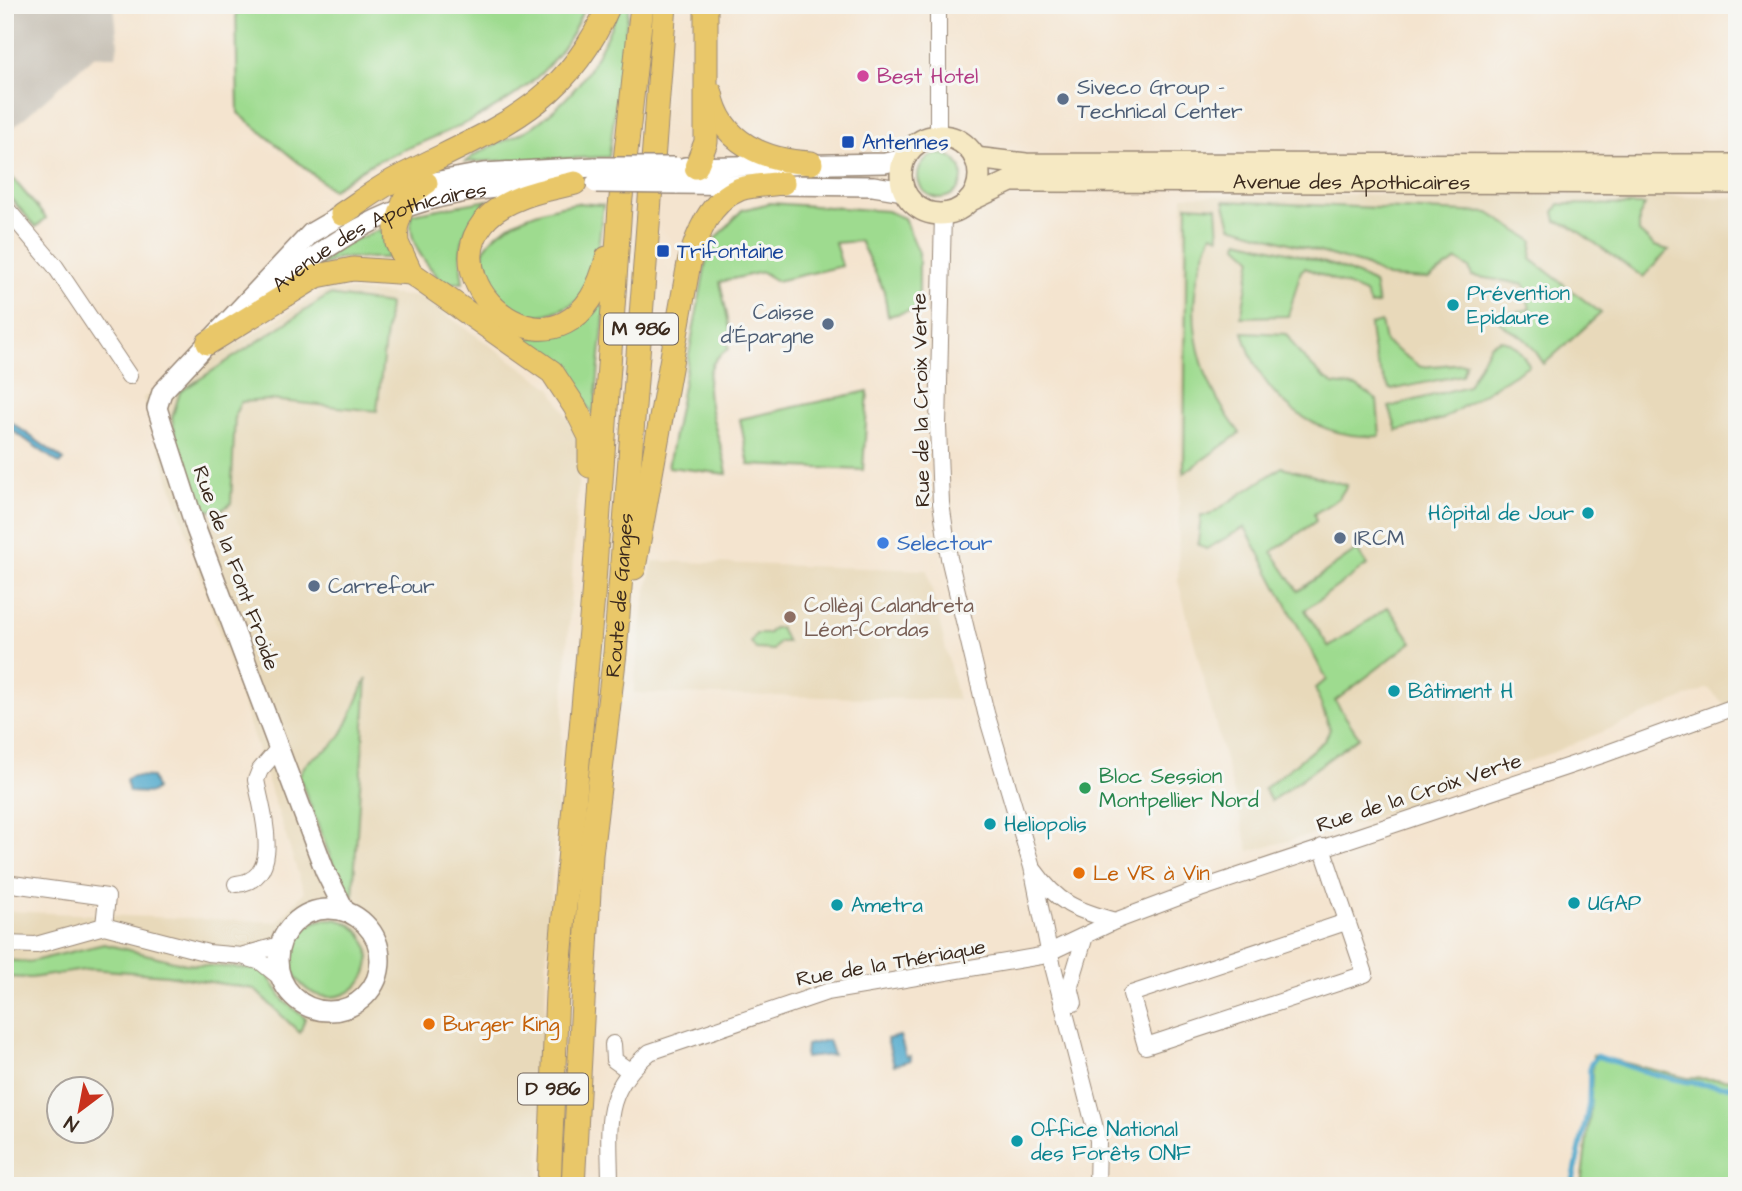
<svg xmlns="http://www.w3.org/2000/svg" width="1742" height="1191" viewBox="0 0 1742 1191" font-family="'Architects Daughter',sans-serif">
<rect width="100%" height="100%" fill="#f6f6f2"/>
<filter id="ink" filterUnits="userSpaceOnUse"><feTurbulence type="fractalNoise" baseFrequency=".0143" numOctaves="2"/><feDisplacementMap in="SourceGraphic" scale="14" xChannelSelector="R" yChannelSelector="G"/><feConvolveMatrix kernelMatrix="1 2 1 2 8 2 1 2 1" color-interpolation-filters="sRGB"/></filter>
<filter id="wash" filterUnits="userSpaceOnUse"><feTurbulence type="fractalNoise" baseFrequency=".00686" numOctaves="4" result="noise"/><feDisplacementMap in="SourceGraphic" scale="28" xChannelSelector="R" yChannelSelector="G"/><feGaussianBlur stdDeviation="1.57" result="paint"/><feColorMatrix in="noise" values="0 0 0 0 0 0 0 0 0 0 0 0 0 0 0 0 0 1.4 0 .05"/><feComposite in="paint" operator="in"/></filter>
<g filter="url(#wash)">
<rect width="100%" height="100%" fill="#f4e4cf"/>
<g fill="#e8d9ba" fill-rule="evenodd">
<path d="M1517 193 1737 198V717L1708 688 1554 752 1362 822 1249 851 1178 581 1183 196Z"/>
<path d="M329 289 421 297 551 388 581 441 547 954 539 1186H5V911L278 922 304 892 143 398ZM60 1090H102V1132H60Z"/>
<path d="M653 561 927 570 958 700 633 693 645 597Z"/>
</g>
<path fill="#c9c3b8" d="M5 5H114L118 43 116 56H94L5 135Z"/>
<g fill="#9edb8f" stroke="#6c8256" stroke-width="2">
<path d="M236 5H585C551 101 456 126 373 163 359 170 345 181 332 190L238 113Z"/>
<path d="M620 5H629L609 157 465 162C485 145 511 141 532 127 583 91 597 60 620 5Z"/>
<circle cx="940" cy="176" r="22"/>
<path d="M5 169 46 218 36 227 5 192Z"/>
<path d="M488 200C462 225 457 248 463 283H443C424 261 408 245 411 214Z"/>
<path d="M1224 201 1489 213 1533 241 1531 259 1601 313 1544 364C1537 354 1532 344 1522 337 1512 329 1504 330 1496 317L1530 309 1524 284 1472 276 1469 268 1457 260 1428 279 1387 277 1364 265 1231 226Z"/>
<path d="M578 203 603 205C600 226 598 278 584 295 578 302 565 308 556 311 511 329 488 290 483 251 501 220 545 208 578 203Z"/>
<path d="M770 203 887 211 904 218 919 253V309L888 316 884 291 860 241 835 243 842 266 777 281 762 272 720 282 731 334 726 336 729 349C685 370 723 437 727 474L668 467 709 246 742 210Z"/>
<path d="M1559 204 1645 205 1639 217V232L1655 246 1669 250 1643 277 1569 225 1556 221 1554 212Z"/>
<path d="M1187 205 1217 207 1219 237 1212 234C1179 303 1194 375 1240 433L1184 473Z"/>
<path d="M381 229 388 258H339L313 269 345 244Z"/>
<path d="M1239 240C1284 252 1333 261 1374 283L1378 304 1370 305 1365 293 1305 268 1301 271 1288 316 1241 317 1252 258 1238 245Z"/>
<path d="M329 295 389 304 377 411 270 400 241 402 235 414 231 503C222 513 212 512 200 508L178 449 172 418 180 392Z"/>
<path d="M606 297 594 416 568 377 518 337C560 338 582 334 606 297Z"/>
<path d="M1381 322 1385 342 1421 367 1466 363 1462 375 1391 390C1376 368 1372 351 1370 325Z"/>
<path d="M1243 332 1286 334 1300 354 1324 378 1334 384 1357 387 1377 400 1380 436C1312 440 1260 396 1243 332Z"/>
<path d="M1500 340C1514 341 1522 353 1529 365L1443 419 1397 431 1389 407 1468 386 1490 345Z"/>
<path d="M868 391 863 470 749 465 740 419Z"/>
<path d="M1282 467 1347 485 1339 498 1314 514 1316 521 1272 552 1298 591 1357 550 1367 565 1305 610 1329 647 1388 607 1412 642 1335 701 1359 737 1271 801 1264 789 1325 740 1330 729 1315 688 1327 680 1245 527 1206 549 1198 544 1201 515H1209Z"/>
<path d="M773 628H780L787 642H779L773 650 756 649 751 642 756 634H768Z"/>
<path d="M367 678 353 896 339 880 299 776C309 752 325 757 338 739 350 722 358 697 367 678Z"/>
<circle cx="330" cy="958" r="39"/>
<path d="M104 944 186 964 264 970 284 1001 305 1018 300 1033 254 989 167 975 91 969 31 978 5 977V960L29 962Z"/>
<path d="M1593 1055 1687 1078 1737 1080V1186H1581L1590 1112Z"/>
</g>
<g fill="#4fa9cc" stroke="#456a75" stroke-width="2">
<path d="M5 418 64 460 60 464 5 425Z"/>
<path d="M131 776 152 777 156 789 151 793 129 792 126 780Z"/>
<path d="M900 1036 906 1057 910 1056 911 1060 894 1065 887 1039Z"/>
<path d="M828 1040 833 1055 805 1058 806 1045Z"/>
</g>
<g fill="none" stroke-linecap="round" stroke-linejoin="round">
<path stroke="#4fa9cc" stroke-width="5" d="M1572 1186 1589 1104 1590 1065 1597 1056C1643 1072 1688 1086 1737 1087"/>
</g>
</g>
<g filter="url(#ink)">
<g fill="none" stroke-linecap="round" stroke-linejoin="round">
<defs>
<g id="minor">
<path d="M938 136V5"/>
<path d="M5 207 55 266 129 376"/>
<path d="M943 214 938 426 941 503 949 558 986 713 1032 867 1049 951 1098 1140 1097 1186"/>
<path d="M1322 847 1365 974 1146 1046 1131 994 1346 922"/>
<path d="M1034 870C1058 904 1076 910 1115 921"/>
<path d="M5 883 107 897 104 926"/>
<path d="M236 884C285 880 262 812 256 780L260 770 279 748"/>
<path d="M5 944 36 945 104 926 208 953 242 956 261 962 281 978"/>
<path d="M244 955 280 945"/>
<path d="M1074 1003 1070 986 1085 936"/>
<path d="M613 1044 614 1060 628 1070"/>
<path d="M610 1186C610 1127 600 1093 650 1052L827 992 1041 956 1115 921 1200 889 1602 755 1737 706"/>
</g>
<g id="tertiary">
<path d="M685 167 885 163 904 159"/>
<path d="M676 184 873 186 904 191"/>
<path d="M412 186 483 173 595 167"/>
<path id="s1" d="M260 300C359 216 415 191 545 184"/>
<circle cx="329" cy="960" r="51"/>
<path d="M345 911 325 871 196 529 157 408 162 392 311 233 354 208"/>
</g>
<g id="secondary">
<circle cx="940" cy="175" r="39"/>
<path d="M975 158 1026 164 1737 165"/>
<path id="s2" d="M969 201 1011 181H1034L1737 183"/>
</g>
<g id="primary">
<path d="M711 93C720 143 766 161 811 163"/>
<path d="M696 167 706 142V5"/>
<path d="M426 183 405 198 396 228 397 243 411 273 552 372 575 407 590 437V466"/>
<path d="M575 183C545 190 503 197 483 223 429 293 572 401 607 258"/>
<path d="M342 214C360 202 377 189 396 179 490 130 564 111 609 5"/>
<path d="M208 343 317 276 353 269 411 273"/>
<path d="M634 568 689 263C697 235 709 201 740 189 753 185 770 185 783 183"/>
<path d="M549 1186 557 993 593 597 620 207 642 5"/>
<path id="s3" d="M573 1186 591 855 615 653 665 5"/>
</g>
</defs>
<use href="#minor" stroke="#988776" stroke-width="18"/>
<use href="#tertiary" stroke="#988776" stroke-width="22"/>
<use href="#secondary" stroke="#988776" stroke-width="24"/>
<use href="#primary" stroke="#988776" stroke-width="25"/>
<use href="#minor" stroke="#fff" stroke-width="16"/>
<use href="#tertiary" stroke="#fff" stroke-width="19"/>
<use href="#secondary" stroke="#f6e9c3" stroke-width="21"/>
<use href="#primary" stroke="#e9c769" stroke-width="23"/>
<defs>
<g id="tertiary-bridge">
<path d="M595 167H676"/>
<path d="M596 183 676 184"/>
</g>
</defs>
<use href="#tertiary-bridge" stroke="#988776" stroke-width="22" stroke-linecap="butt"/>
<use href="#tertiary-bridge" stroke="#fff" stroke-width="19"/>
</g>
</g>
<circle fill="#d1479c" stroke="#f6f6f2" stroke-width="2.5" cx="863" cy="76" r="7"/>
<g fill="#5c6f8a" stroke="#f6f6f2" stroke-width="2.5">
<circle cx="1063" cy="99" r="7"/>
<circle cx="828" cy="324" r="7"/>
<circle cx="1340" cy="538" r="7"/>
<circle cx="314" cy="586" r="7"/>
</g>
<g fill="#1a4fb4" stroke="#f6f6f2" stroke-width="2.5">
<rect x="841" y="135" width="14" height="14" rx="3.5"/>
<rect x="656" y="244" width="14" height="14" rx="3.5"/>
</g>
<g fill="#0f9aa8" stroke="#f6f6f2" stroke-width="2.5">
<circle cx="1453" cy="305" r="7"/>
<circle cx="1588" cy="513" r="7"/>
<circle cx="1394" cy="691" r="7"/>
<circle cx="990" cy="824" r="7"/>
<circle cx="1574" cy="903" r="7"/>
<circle cx="837" cy="905" r="7"/>
<circle cx="1017" cy="1141" r="7"/>
</g>
<circle fill="#3f7fe0" stroke="#f6f6f2" stroke-width="2.5" cx="883" cy="543" r="7"/>
<circle fill="#8d6e63" stroke="#f6f6f2" stroke-width="2.5" cx="790" cy="617" r="7"/>
<circle fill="#2e9e5b" stroke="#f6f6f2" stroke-width="2.5" cx="1085" cy="788" r="7"/>
<g fill="#e8710a" stroke="#f6f6f2" stroke-width="2.5">
<circle cx="1079" cy="873" r="7"/>
<circle cx="429" cy="1024" r="7"/>
</g>
<g text-anchor="middle" dominant-baseline="central" stroke-width="6" stroke-linejoin="round" paint-order="stroke">
<g fill="#f6f6f2" stroke="#73675e" stroke-width="2">
<rect x="604" y="313.5" width="74" height="31" rx="5"/>
<rect x="518" y="1073.5" width="70" height="31" rx="5"/>
</g>
<g font-size="19" font-weight="bold" fill="#3b2a1e">
<text x="641" y="329">M 986</text>
<text x="553" y="1089">D 986</text>
</g>
<g font-size="21" fill="#b23c85" stroke="#f6f6f2" text-anchor="start">
<text x="877" y="76">Best Hotel</text>
</g>
<g font-size="21" fill="#4e5e75" stroke="#f6f6f2" text-anchor="start">
<text x="1077" y="87">Siveco Group -<tspan x="1077" dy="24">Technical Center</tspan></text>
<text x="814" y="312" text-anchor="end">Caisse<tspan x="814" dy="24">d'Épargne</tspan></text>
<text x="1354" y="538">IRCM</text>
<text x="328" y="586">Carrefour</text>
</g>
<g font-size="21" fill="#164399" stroke="#f6f6f2" text-anchor="start">
<text x="862" y="142">Antennes</text>
<text x="677" y="251">Trifontaine</text>
</g>
<g font-size="21" fill="#3b2a1e" stroke="#f6f6f2">
<text stroke="none"><textPath href="#s2" startOffset="387">Avenue des Apothicaires</textPath></text>
<text stroke="none"><textPath href="#s1" startOffset="138">Avenue des Apothicaires</textPath></text>
<text transform="translate(921 400) rotate(-91)">Rue de la Croix Verte</text>
<text transform="translate(236 568) rotate(70)">Rue de la Font Froide</text>
<text stroke="none"><textPath href="#s3" startOffset="593">Route de Ganges</textPath></text>
<text transform="translate(1419 793) rotate(-18)">Rue de la Croix Verte</text>
<text transform="translate(891 963) rotate(-10)">Rue de la Thériaque</text>
</g>
<g font-size="21" fill="#0d838f" stroke="#f6f6f2" text-anchor="start">
<text x="1467" y="293">Prévention<tspan x="1467" dy="24">Epidaure</tspan></text>
<text x="1574" y="513" text-anchor="end">Hôpital de Jour</text>
<text x="1408" y="691">Bâtiment H</text>
<text x="1004" y="824">Heliopolis</text>
<text x="1588" y="903">UGAP</text>
<text x="851" y="905">Ametra</text>
<text x="1031" y="1129">Office National<tspan x="1031" dy="24">des Forêts ONF</tspan></text>
</g>
<g font-size="21" fill="#366cbe" stroke="#f6f6f2" text-anchor="start">
<text x="897" y="543">Selectour</text>
</g>
<g font-size="21" fill="#785e54" stroke="#f6f6f2" text-anchor="start">
<text x="804" y="605">Collègi Calandreta<tspan x="804" dy="24">Léon-Cordas</tspan></text>
</g>
<g font-size="21" fill="#27864d" stroke="#f6f6f2" text-anchor="start">
<text x="1099" y="776">Bloc Session<tspan x="1099" dy="24">Montpellier Nord</tspan></text>
</g>
<g font-size="21" fill="#c56008" stroke="#f6f6f2" text-anchor="start">
<text x="1093" y="873">Le VR à Vin</text>
<text x="443" y="1024">Burger King</text>
</g>
</g>
<rect width="1742" height="1191" fill="none" stroke="#f6f6f2" stroke-width="28"/>
<g transform="translate(80 1110) rotate(212)"><circle r="33" fill="#f6f6f2" stroke="#aba49d" stroke-width="2"/>
<path d="M0-5L12 26L0 18L-12 26Z" fill="#c8321e"/>
<text y="-10" font-size="19" font-weight="bold" text-anchor="middle" fill="#3b2a1e">N</text>
</g>
</svg>
